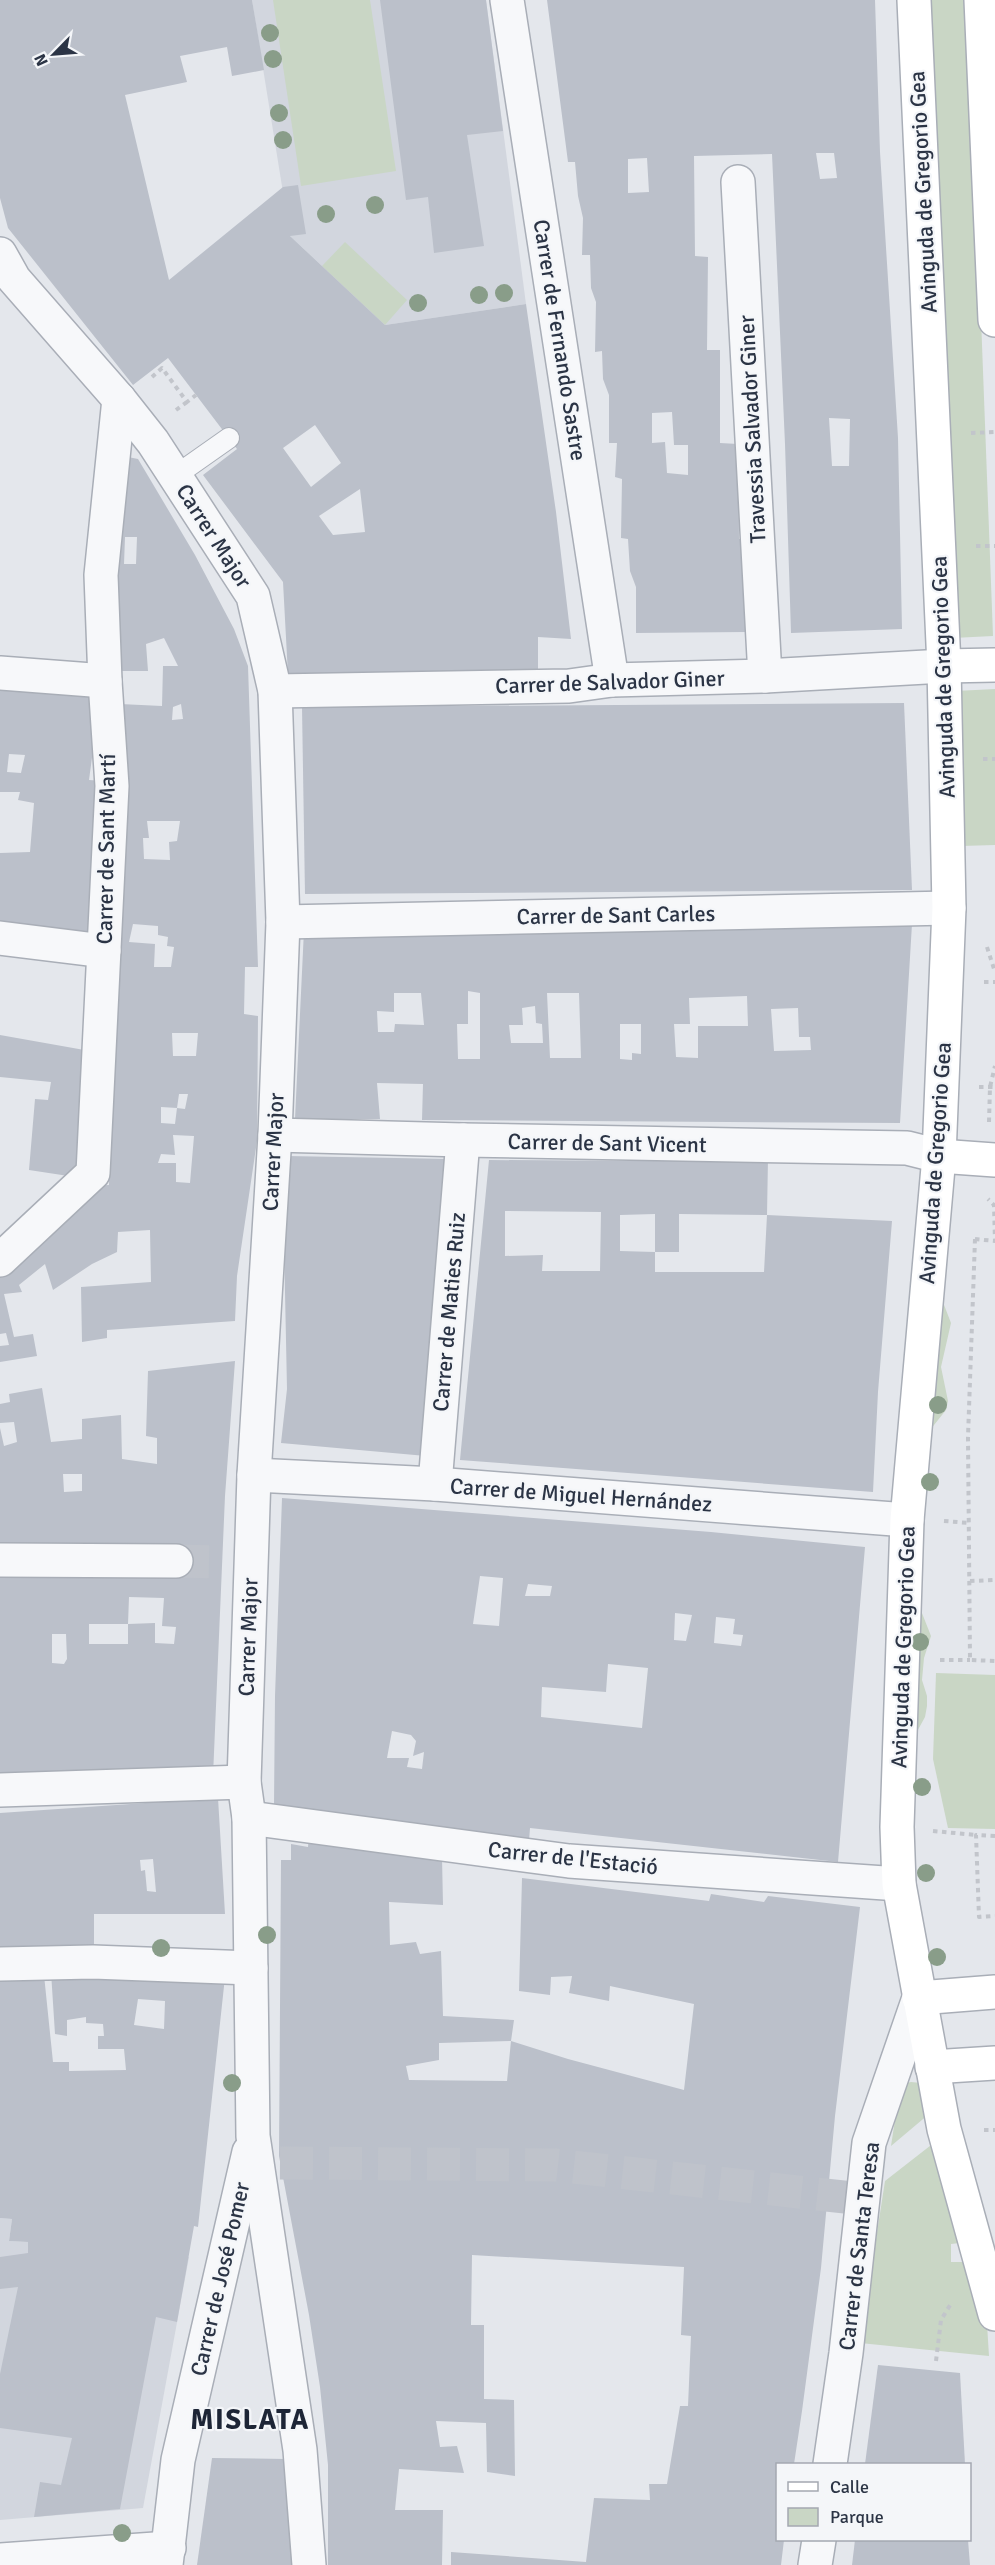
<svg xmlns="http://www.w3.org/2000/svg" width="995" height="2565" viewBox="0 0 995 2565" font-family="Signika,sans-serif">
<rect width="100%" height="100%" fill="#e4e7ec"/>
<g fill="#d2d6de">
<path d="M252 0H486L526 304 385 325 290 236Z"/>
<path d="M0 2218 12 2219 9 2241 122 2247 189 2257 143 2508 0 2520Z"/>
</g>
<g fill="#c9d6c5">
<path d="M273 0H370L396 171 301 186Z"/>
<path d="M928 0H969L993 636 953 638Z"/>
<path d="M345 242 407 300 385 325 322 266Z"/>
<path d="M995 689V845L961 846 956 691Z"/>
<path d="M941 1297 951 1323 941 1367 948 1401 946 1410 930 1430Z"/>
<path d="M918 1603 931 1636 924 1658 922 1680 927 1696V1706L925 1717 914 1737Z"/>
<path d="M936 1673 995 1675V1829L948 1828 933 1759Z"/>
<path d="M911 2082 921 2083 929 2114 891 2146 899 2094 906 2083Z"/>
<path d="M935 2142 960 2243 951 2244V2262H966L987 2324 989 2356 860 2343 885 2181Z"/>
</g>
<g fill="#bbc0ca" fill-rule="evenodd">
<path d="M0 0H252L264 70 232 76 227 47 180 56 187 82 125 95 169 280 283 187 298 185 306 234 290 236 385 325 526 304 556 512 571 639 538 637V673L288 675 283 582 203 475 237 449 168 358 133 385 8 228 0 198ZM315 425 341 463 311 487 283 448ZM360 489 365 532 333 535 319 516Z"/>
<path d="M380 0H486L503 131 467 135 484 246 434 253 428 197 406 200Z"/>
<path d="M547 0H875L880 152 898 438 902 629 791 633 785 444 772 154 694 156 695 256 708 257 707 350H720V443L738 444 739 539H746V632L636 633V587L630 571 628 539 621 538 622 479 615 477 617 443H609V395L603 379 602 351 595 352 596 302 591 288 590 255H582L583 218 578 196 575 162H568ZM816 153H834L837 178 820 179ZM647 158 649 192 628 193V159ZM672 412 674 445H688V475L667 473 665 442 652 443V413ZM829 418 850 419 849 466H832Z"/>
<path d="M128 457 138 459 195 555 234 629 248 666 258 967H245L244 1014 258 1016 257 1141 237 1276 235 1321 107 1330V1338L82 1342 81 1287 151 1282 150 1230 118 1232 117 1252 92 1264 53 1290 45 1264 19 1285 22 1292 4 1294 14 1337 33 1334 37 1356 0 1362V1346L9 1345 6 1333 0 1334V1269L89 1186 109 1185 120 704 162 706 163 666H178L164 638 146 644 148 671H117L114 621ZM125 537H137L136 564H124ZM181 704 183 719 172 720 173 707ZM147 821H180L177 841 169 842 170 860 144 859 143 838H149ZM133 924 158 926V935L168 937 167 946 174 947 171 967H154L155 944 129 942ZM172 1033H198L196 1056H173ZM179 1094H188L185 1109 177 1108 175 1124 161 1123V1107L177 1108ZM173 1135 194 1136 190 1183 176 1182V1163H158L161 1154 175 1155Z"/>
<path d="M0 688 100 698 89 780 103 781 96 941 0 928V853L30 852 34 803 18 800 20 792H0ZM9 754 25 755 21 773 7 772Z"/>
<path d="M904 703 912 890 305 894 302 707Z"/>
<path d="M912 924 900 1123 422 1120 423 1084 377 1083 380 1119H295L304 930ZM468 991 480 993V1059H458L457 1024H468ZM394 993H421L424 1025 395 1024 394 1032H378L377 1011 394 1012ZM547 993H579L581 1058H550ZM747 996 748 1026H698V1058L676 1057 674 1024H690L689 998ZM535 1006 536 1023 542 1024 543 1043H511L509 1025H523L522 1008ZM798 1008 799 1037H810L811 1050 774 1051 771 1009ZM620 1024H641V1054L632 1053V1060L620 1059Z"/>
<path d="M0 1035 90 1051 81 1103 75 1177 29 1170 35 1099 48 1100 51 1082 0 1077Z"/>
<path d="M287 1156 451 1159 426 1456 281 1443 287 1389 284 1243Z"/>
<path d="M714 1158H768L767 1215 679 1214V1252H655V1214L620 1215V1251L655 1252V1272H764L767 1215 892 1221 878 1392 873 1492 460 1460 489 1160 655 1161ZM505 1211 601 1212 600 1271H542L543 1255 505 1256Z"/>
<path d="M235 1361 225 1496 213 1776 0 1782V1428L4 1446 17 1442 14 1422 0 1423V1404L10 1402 9 1394 42 1388 51 1442 82 1439V1419L121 1415 122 1459 157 1464V1438L146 1436 148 1371ZM63 1474H82V1491L64 1492ZM129 1597 164 1598 162 1626 176 1627 174 1644 155 1643V1623L128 1624V1644H89V1624H128ZM52 1634H66L67 1659 64 1664 52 1663Z"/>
<path d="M282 1498 711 1532 865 1547 838 1862 530 1828 529 1841 274 1805 275 1696ZM480 1576 503 1578 499 1626 473 1624ZM528 1584 552 1586 550 1596H525ZM675 1613 692 1615 686 1641 674 1640ZM716 1617 735 1619 733 1634 743 1635 741 1646 714 1643ZM608 1664 648 1668 642 1728 541 1717 542 1687 606 1692ZM392 1731 411 1735 416 1741 413 1756 424 1752 422 1769 407 1767 409 1758H387Z"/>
<path d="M218 1798 225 1914H94V1953L0 1952V1813ZM153 1859 156 1892 147 1891 145 1870 141 1871 140 1860Z"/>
<path d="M309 1835 442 1857 443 1905 389 1902 390 1945 416 1942 420 1954 441 1951 443 2016 514 2020 511 2041 439 2043V2060L406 2066 409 2080 507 2081 511 2041 568 2059 684 2090 694 2004 610 1986 609 2001 569 1993 572 1976 551 1977 550 1995 519 1991 522 1878 709 1901 711 1894 764 1902 768 1896 860 1907 835 2116 821 2268 802 2411 794 2464H777V2540H784L781 2565H451V2552L586 2562 594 2498 650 2500 649 2484H667L680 2406H688L691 2336 681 2335 684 2267 472 2255 471 2325H484V2399L514 2400 515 2476 487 2472 486 2423 436 2421 440 2447 457 2446 464 2473 399 2469 395 2510H443L442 2565H328V2465L320 2387 309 2315 279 2156 281 1860H291V1844L308 1847Z"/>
<path d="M51 1972 225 1977 198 2227 194 2226 177 2322 156 2317 120 2509 34 2517 40 2482 61 2485 72 2438 0 2428V2374L18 2287 0 2289V2257L28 2253V2242L9 2241 12 2219 0 2218V1978L44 1975 53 2062H69V2071L126 2070 124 2049H98V2036H104L103 2024 86 2023V2017L67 2020V2036L55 2034ZM138 1999 165 2001 164 2029 134 2025Z"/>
<path d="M878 2365 960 2373 965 2464H865Z"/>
<path d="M212 2458 287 2459 297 2565H197Z"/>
<path d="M855 2540H968L970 2565H852Z"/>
</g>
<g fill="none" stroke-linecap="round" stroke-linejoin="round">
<g stroke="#bfc3cb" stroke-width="33" stroke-dasharray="33 16" stroke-linecap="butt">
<path d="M176 1561 223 1562"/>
<path d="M280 2163 555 2165 862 2199"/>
</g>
<defs>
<path id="lane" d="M175 476 229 438"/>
<g id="street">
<path d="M507 0 612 680"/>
<path d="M738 182 765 676"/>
<path d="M0 254 14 279 119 399 153 442 253 596 275 691 283 922 275 1135 254 1475 244 1782 249 1818 253 2136 300 2450 309 2565"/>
<path d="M0 673 105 681"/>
<path d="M275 691 569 686 612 680 765 676 944 666"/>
<path d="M283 922 949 908"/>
<path d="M0 938 104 951"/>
<path d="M275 1135 463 1140 907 1148 939 1156"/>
<path d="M0 1260 93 1173 112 786 105 681 101 575 119 399"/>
<path d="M254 1475 435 1484 907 1520"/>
<path d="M435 1484 463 1140"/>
<path d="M0 1560 176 1561"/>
<path d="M0 1790 244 1782"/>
<path d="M249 1818 569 1861 899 1884"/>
<path d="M0 1964 93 1962 251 1968"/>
<path d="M830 2464 846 2353 869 2143 919 1998"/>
<path d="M0 2560 169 2548"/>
<path d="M166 2565 178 2460 249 2152"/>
<path d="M815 2565 819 2540"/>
</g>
<g id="secondary">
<path d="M914 0 944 666 949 908 939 1156 907 1520 897 1827 899 1884 944 2129 995 2314"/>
<path d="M981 0 995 320"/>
<path d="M944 666 995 665"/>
<path d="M939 1156 995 1160"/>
<path d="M919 1998 995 1992"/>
<path d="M932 2067 995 2063"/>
</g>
</defs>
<use href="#lane" stroke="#a9aeb7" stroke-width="22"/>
<use href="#street" stroke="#a9aeb7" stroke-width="36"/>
<use href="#secondary" stroke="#a9aeb7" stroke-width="36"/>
<g stroke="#c2c5cb" stroke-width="4" stroke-dasharray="4.5 4.5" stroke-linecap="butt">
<path d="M152 377 162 368 187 402 196 395"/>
<path d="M176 410 187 402"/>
<path d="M971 433 995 432"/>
<path d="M976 546H995"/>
<path d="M983 759H995"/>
<path d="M987 947 995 972"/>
<path d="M984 982H995"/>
<path d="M979 1087H995"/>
<path d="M989 1122 990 1087 995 1066"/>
<path d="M975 1239 968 1437 970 1660 995 1661"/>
<path d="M975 1239 995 1241 994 1205 988 1199"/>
<path d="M944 1521 969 1523"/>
<path d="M970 1581 995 1580"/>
<path d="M940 1660H970"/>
<path d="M933 1831 976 1835"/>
<path d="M995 1836 976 1835 979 1917 995 1916"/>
<path d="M984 2130H995"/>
<path d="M936 2361 941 2320 952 2302"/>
</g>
<use href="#lane" stroke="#f7f8fa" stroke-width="20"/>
<use href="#street" stroke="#f7f8fa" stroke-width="33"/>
<use href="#secondary" stroke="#fff" stroke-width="33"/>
</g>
<g fill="#899d89">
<circle cx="270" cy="33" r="9"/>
<circle cx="273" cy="59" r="9"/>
<circle cx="279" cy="113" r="9"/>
<circle cx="283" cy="140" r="9"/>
<circle cx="375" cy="205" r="9"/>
<circle cx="326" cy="214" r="9"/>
<circle cx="504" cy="293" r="9"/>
<circle cx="479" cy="295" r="9"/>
<circle cx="418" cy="303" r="9"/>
<circle cx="938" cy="1405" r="9"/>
<circle cx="930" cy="1482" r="9"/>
<circle cx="920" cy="1642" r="9"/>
<circle cx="922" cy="1787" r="9"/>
<circle cx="926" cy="1873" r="9"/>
<circle cx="267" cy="1935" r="9"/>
<circle cx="161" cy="1948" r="9"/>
<circle cx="937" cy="1957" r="9"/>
<circle cx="232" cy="2083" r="9"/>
<circle cx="122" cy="2533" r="9"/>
</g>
<g text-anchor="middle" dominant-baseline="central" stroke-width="4.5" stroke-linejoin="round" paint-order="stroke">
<g font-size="22" fill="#2b3445" stroke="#f4f6f9">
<text transform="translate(923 192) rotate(-93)">Avinguda de Gregorio Gea</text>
<text transform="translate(560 340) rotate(81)">Carrer de Fernando Sastre</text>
<text transform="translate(752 429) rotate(-93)">Travessia Salvador Giner</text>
<text transform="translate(214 536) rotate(57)">Carrer Major</text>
<text transform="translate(943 677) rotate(-92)">Avinguda de Gregorio Gea</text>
<text transform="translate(610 682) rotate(-2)">Carrer de Salvador Giner</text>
<text transform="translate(106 849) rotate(-89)">Carrer de Sant Martí</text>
<text transform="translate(616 915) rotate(-1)">Carrer de Sant Carles</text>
<text transform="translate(607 1143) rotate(1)">Carrer de Sant Vicent</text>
<text transform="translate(273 1152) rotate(-87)">Carrer Major</text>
<text transform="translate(935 1163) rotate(-86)">Avinguda de Gregorio Gea</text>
<text transform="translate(449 1312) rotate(-85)">Carrer de Maties Ruiz</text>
<text transform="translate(581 1495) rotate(4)">Carrer de Miguel Hernández</text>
<text transform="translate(248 1637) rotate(-88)">Carrer Major</text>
<text transform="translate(903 1647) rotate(-88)">Avinguda de Gregorio Gea</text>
<text transform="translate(573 1858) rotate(6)">Carrer de l'Estació</text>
<text transform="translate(859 2246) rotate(-83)">Carrer de Santa Teresa</text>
<text transform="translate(220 2279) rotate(-77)">Carrer de José Pomer</text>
</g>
<g font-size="28" font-weight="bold" letter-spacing="1.5" fill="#1d2536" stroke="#f4f6f9">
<text x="250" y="2420">MISLATA</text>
</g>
</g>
<rect x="776" y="2463" width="195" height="78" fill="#f4f6f9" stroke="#a4a8b1" stroke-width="1.5"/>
<rect x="788" y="2482" width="30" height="9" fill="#ffffff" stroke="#a4a8b1" stroke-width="1.5"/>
<text x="830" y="2493" font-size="18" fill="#2b3445">Calle</text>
<rect x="788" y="2508" width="30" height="18" fill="#c9d6c5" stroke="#a4a8b1" stroke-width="1.5"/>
<text x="830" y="2523" font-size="18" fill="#2b3445">Parque</text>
<g transform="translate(54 54) rotate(245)" stroke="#f4f6f9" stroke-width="4.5" paint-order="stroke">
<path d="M0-4.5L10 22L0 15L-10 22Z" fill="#2b3445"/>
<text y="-9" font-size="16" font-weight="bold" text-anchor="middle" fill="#2b3445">N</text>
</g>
</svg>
